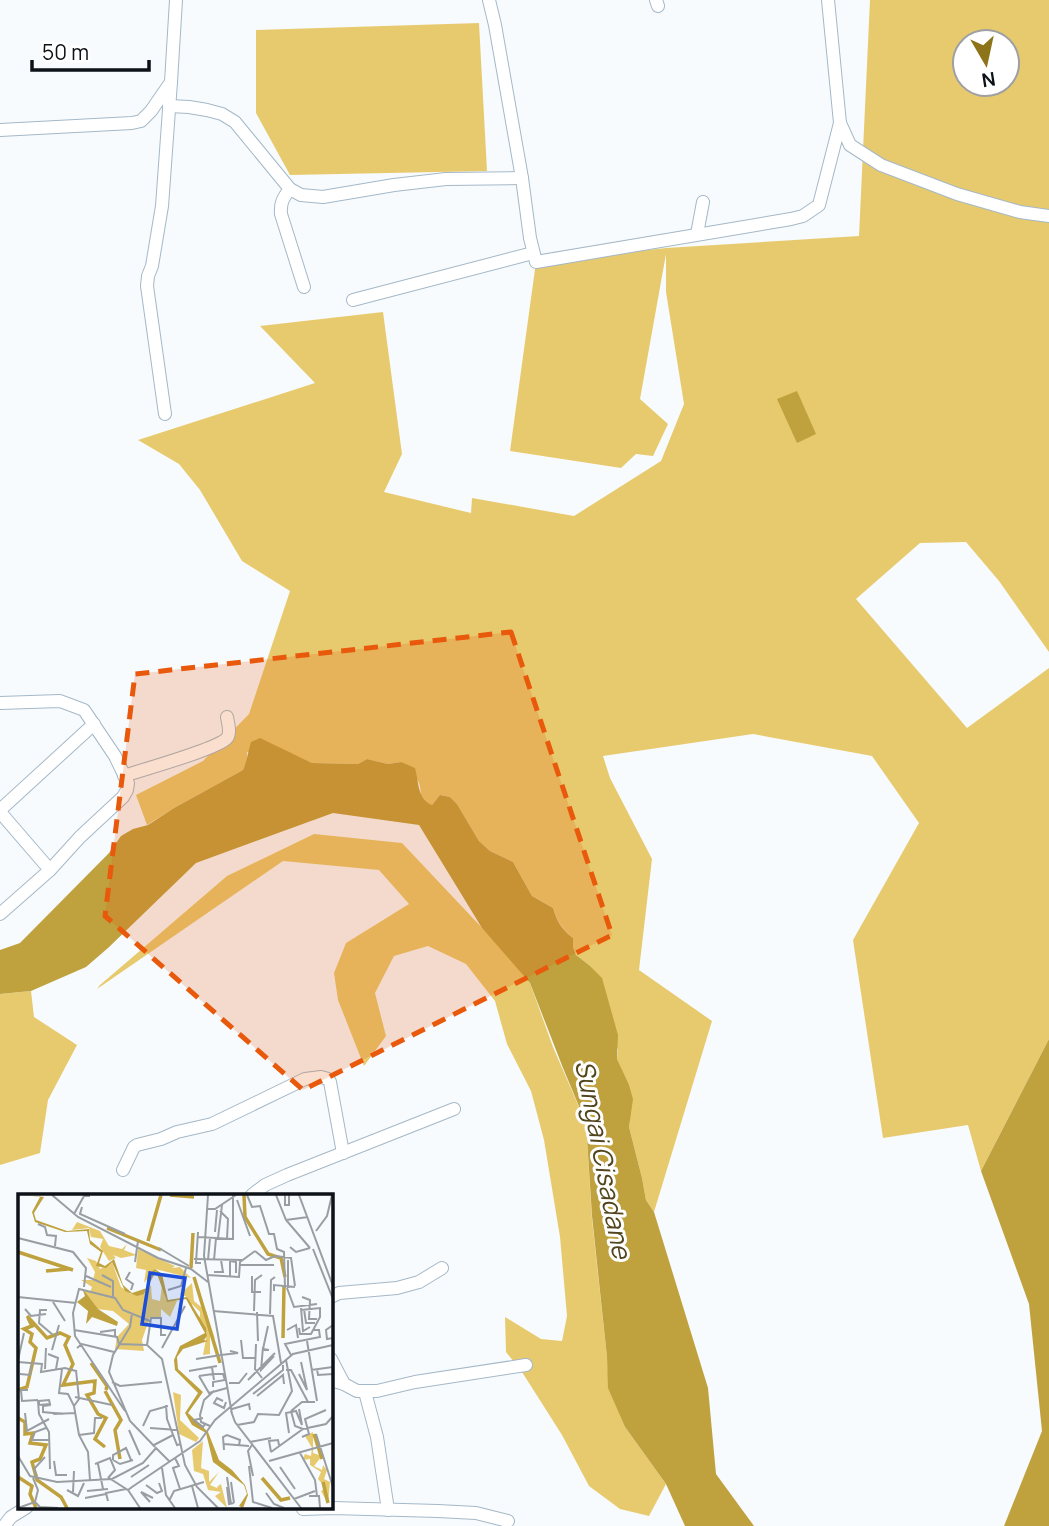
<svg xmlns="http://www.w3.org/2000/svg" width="1049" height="1526" viewBox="0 0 1049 1526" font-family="Manrope,sans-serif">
<rect width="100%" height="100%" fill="#f7fbfe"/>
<g fill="#e8ca6e" fill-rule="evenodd">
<path d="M870 0H1049V652L999 581 966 542 920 543 856 599 967 728 1049 668V1039L981 1171 968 1125 883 1138 853 940 919 823 872 756 753 734 603 756 610 778 652 859 639 970 712 1021 654 1212 646 1200 642 1178 629 1127 630 1116 622 1071 617 1059 618 1050 589 965 576 955 573 947V938C562 929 557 921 553 908L532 896 513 862 490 851 479 841 457 804 450 797 440 795 432 805C415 798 424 792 418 781 414 774 406 768 401 762L388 764 367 759 358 764 312 763 287 752H247V760L243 770 174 808 147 825 136 795 203 761 249 714 290 591 242 561 200 490 179 464 138 440 315 383 260 326 383 312 402 454 384 492 471 513 472 498 574 516 661 461 684 404 666 292V254L640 399 668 424 653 456 636 454 621 468 510 451 536 262 666 248 859 236ZM965 42H1007V84H965Z"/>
<path d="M479 23 487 171 290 175 256 113V30Z"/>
<path d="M314 834 402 843 502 949 530 983 553 1047 586 1123 592 1219 607 1357 609 1388 625 1427 666 1484 649 1516 620 1509 589 1486 562 1435 522 1372 506 1352 505 1317 541 1339 562 1341 567 1316 560 1237 544 1140 531 1091 507 1044 495 1001 466 964 428 946 394 956 375 993 386 1036 364 1066 338 1000 334 973 346 943 409 904 379 870 283 861 97 989 100 985 227 876Z"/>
<path d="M31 991 34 1017 77 1045 48 1100 40 1153 0 1165V994Z"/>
</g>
<g fill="#bfa13e">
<path d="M797 391 816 434 797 443 777 399Z"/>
<path d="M260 738 312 763 358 764 367 759 388 764 401 762 415 768C419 782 417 799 432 805L440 795 450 797 457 804 479 841 490 851 513 862 532 896 553 908C557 921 561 929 573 938V947L576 955 589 965 602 978 618 1035 617 1059 629 1085 633 1099 629 1127 642 1178 646 1200 654 1212 708 1388 716 1474 754 1526H685L666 1484 625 1427 608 1388 607 1357 592 1216 586 1123 563 1068 530 983 482 928 419 825 333 813 196 863 108 948 86 967 31 991 0 994V950L20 943 109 853 121 836 133 829 148 825 174 808 243 770C247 761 248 752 251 742Z"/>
<path d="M1049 1039V1526H1004L1042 1431 1029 1304 981 1171Z"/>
</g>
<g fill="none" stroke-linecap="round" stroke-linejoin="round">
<defs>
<g id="street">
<path d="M489 0 495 25 522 178 530 238 536 262 791 219 803 216 819 205 840 123 828 0"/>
<path d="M656 0 658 6"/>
<path d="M169 106 189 107 207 110 222 114 235 122 290 189 301 195 323 197 394 185 446 179 522 178"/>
<path d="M840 123 850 145 881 165 957 194 1020 212 1049 216"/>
<path d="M0 130 132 123 141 121 151 111 171 82 176 0"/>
<path d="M290 189C283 198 280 203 281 214L304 287"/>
<path d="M697 234 703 202"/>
<path d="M353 300 533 253"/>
<path d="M165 414 147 286 148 276 152 266 162 206 171 82"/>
<path d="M0 703 60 701 84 710 115 756 128 783 127 790 123 797 80 837 50 870 0 914"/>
<path d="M124 776C141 770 218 749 227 738 231 733 228 723 227 717"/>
<path d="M0 810 94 724"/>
<path d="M0 812 50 870"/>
<path d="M123 1170 134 1147 137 1145 161 1139 177 1132 212 1124 305 1079 321 1077 328 1079 330 1082 343 1153"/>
<path d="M252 1195 265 1185 287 1175 454 1109"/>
<path d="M331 1297 339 1293 397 1288 419 1282 442 1268"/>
<path d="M331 1359 344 1384"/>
<path d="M331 1380 344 1384 357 1391H377L415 1382 526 1365"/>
<path d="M365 1392 377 1437 388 1510"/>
<path d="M303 1509 333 1508 438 1511 476 1513 508 1521"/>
<path d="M4 1526 11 1517 27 1507"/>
</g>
</defs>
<use href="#street" stroke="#a5b8c7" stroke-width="14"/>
<use href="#street" stroke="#fff" stroke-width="12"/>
</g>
<path fill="#e8590c" fill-opacity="0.2" stroke="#e8590c" stroke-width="5" stroke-dasharray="14 9" stroke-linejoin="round" d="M511 632 612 935 303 1090 105 916 135 674Z"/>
<g text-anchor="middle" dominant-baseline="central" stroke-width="6" stroke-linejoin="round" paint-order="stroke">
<g font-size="26" font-style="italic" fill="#52451d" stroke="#fff">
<text transform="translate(604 1159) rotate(79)">Sungai Cisadane</text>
</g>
</g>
<g transform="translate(18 1194)">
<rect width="315" height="315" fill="#f7fbfe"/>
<path d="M59 28 82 37 91 52 104 55 109 50 106 56 119 61 103 64 95 61 98 64 91 67 82 53 85 45 73 43 71 34 54 36ZM120 55 157 72 154 74 162 73 173 84 137 75 126 89 128 76 118 74ZM69 64 78 67 82 75 94 68 103 93 113 100H126L133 91 134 105 142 107 144 91 148 106 159 107 152 123 143 115V124L132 123 124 146 126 157 97 155 99 143 111 130 95 117 79 115 68 102 66 97 72 98 74 93 63 86H75L77 78ZM174 89 176 107 188 117 197 145 192 141V160L185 161 189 139 176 118 182 123V118L174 110 175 117 169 103 162 100ZM155 198 163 201 162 226 181 244 178 248 161 240ZM295 238V259L304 262 296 272 304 276 305 271 309 276 306 285 312 288 310 310 303 297 308 294 300 285 303 278 292 271V265L284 266 287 260 293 262 294 254 287 242ZM185 247 183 274 191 277V288L201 278 192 291 199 294 200 292 203 290 209 314 197 302 203 298 190 296 185 280 176 277 174 256Z" fill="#e8ca6e"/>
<path d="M8 1 26 3 16 19 18 26 49 37 71 35 72 46 85 57 81 69 87 72 96 65 105 91 114 99 129 94 130 81 137 75 144 80 150 106 169 103 188 134 189 142 186 146 190 147 165 155 159 163 160 175 185 198 170 219 190 238 201 266 214 276 227 291 230 301 225 314 221 312 229 300 226 291 195 268 188 239 174 231 167 219 180 199 157 176 156 166 162 152 187 139 168 105 149 108 138 77 126 100 119 102 107 97 94 68 88 74 78 72 83 58 72 50 69 37 47 38 17 28 14 18 22 3ZM64 94 80 115 100 128 99 132 74 123 68 130 70 117 59 108 67 102Z" fill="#bfa13e"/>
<path fill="none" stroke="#bfa13e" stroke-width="3.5" d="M152 1 176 3M226 1 227 23 250 60 263 64 267 83M89 34 143 56M130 47 143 1M0 58 55 76M173 74 175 39M28 77 50 75M176 83 202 169M9 122 29 144 42 139 51 143 47 151 55 170 45 191 77 187 76 199 69 201 80 220 88 224 77 245 87 253M265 144 266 92M73 169 89 192 88 196M0 196 9 193 18 154 12 148 14 140 6 135 14 132 10 124M87 197 103 226 97 236 102 265M0 224 7 228V240L15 239 12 249 28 251 22 265 14 268 19 286 43 303 49 314M296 240 304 265M0 283 14 292 12 300 18 314M244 284 263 306 272 304M305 288 310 309"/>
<path fill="none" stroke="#999ea2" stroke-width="2" d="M34 1 60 23 140 64 173 75 190 88M190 1 186 62 214 220M229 1 234 13 242 12 251 40H256L259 55 266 58 267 94M258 1 268 26 292 54M267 1V11H271V1M281 1 315 92M219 6 232 42M64 13 62 20 107 40M189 15H197L218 1M202 17 210 25 209 45M56 20 66 2H72M268 26 290 23M20 30 27 33 29 41 38 42 37 52M298 37 309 22 314 1M180 38 178 69H183M197 38 199 16M180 43 215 45V1M0 44 55 58 68 74 66 93M200 44 204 11M272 53 278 58 292 54M141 54 171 72M295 55 315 105M237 57 248 66 257 62 273 64 277 92M176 65 224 66M190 66 192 44M196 66 198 44M270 66V94M117 68 120 47M222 71H256M112 78 108 85 115 90 113 96M196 78H205L203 66M84 81 95 87V104M189 81 221 83 222 68 237 57M68 82 93 93M212 82V67L218 68V79M234 82V98H243M269 94 276 113 299 110M150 96 163 92 168 74M256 97V91L277 93M0 103 58 109M284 103 292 106 291 125H299M35 108 47 127M283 114 285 137 292 133M7 115 13 122 28 120M286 115 288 129H297M29 116H22L21 129 35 141M195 117 255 122 263 169M236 117 237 86 244 81M239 118 240 147M114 119 112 133 95 161 91 178 112 227 137 253M252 120 253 86 257 83M315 131 308 136 309 145 315 144M250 132 245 155 251 156M281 134 282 140H293L302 123V114L283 116M56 136 99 143 101 150M269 136 278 131 280 144M82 138 97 136V143M223 146 225 164H237M289 147 299 207M101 150 129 151M238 150 237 175 244 184M129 151 144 165 167 271 179 293 200 314M129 151 133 124H143V141H148M245 153 243 176 256 162M59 154 64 150 96 158M144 154 167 112M34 156 41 131M30 160 40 164 38 175M203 161 220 159 212 157M273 161 267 150 302 143 301 136H295M178 165 203 161M0 166 6 139M0 168 24 170 23 178 47 174 58 177M27 175 28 154M44 175 41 199 50 200 56 212 61 241 70 258 72 286M299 175 300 181 315 180M268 176H273L290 208M293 176 315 173M171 177 199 172M2 180 12 181 14 169M281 180 289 196 283 168M181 182 191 199 209 194M181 182 195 180 194 173M230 186 257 159M94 188 102 192 144 188M211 189H221L229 179M195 193V188L207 186 205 180H195L196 186M10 196H3L4 207 20 206M235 200 265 176V171M239 202 265 181 266 190M57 203 94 211M31 206 32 210 21 211V207ZM20 207 21 220 31 238 32 275M205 207 199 204 196 209 206 214 208 208M33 211 25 212V218L45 220M148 211 149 225 159 251 163 250M56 212 61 205 58 176M214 215 231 210 232 216M107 217 57 142 55 119 61 95 97 104 105 116 132 127M213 217 217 228 283 314M273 217 284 208H297M273 217 277 232 285 235M7 219 9 237 31 225M35 220 58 219M185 224 176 226 185 233 187 230M219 231 236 228 240 220 261 221 274 197 268 166M125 232 132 217 150 212M192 232 183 228 182 221 186 206 196 197M28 234 17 238 14 246H31M132 234 160 236M111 236 122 261M271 239 268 219 278 217 284 231 281 215M298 240 315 293M61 241 76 239 77 224H84M284 243 291 240 287 225 308 216M232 248 253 244M206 250 231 252M136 251 155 241M234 251 230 257 235 282M206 256 205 243 209 241 222 246 221 251M253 258 285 235 308 230 315 222M253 258 251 247 260 246 261 251M282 259 297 286 299 302M0 262 12 282 39 288 94 285 125 269 138 254 152 268M157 264 161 272 155 274 162 295M95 266V261L108 254 113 266M95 266 102 270 115 266M36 267 38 281H49M251 267 315 249M77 270 92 264 97 276 90 284M80 270 85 295M231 272 235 308 254 314M262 273 277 295M144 274 148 301 157 314M19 282 16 275 27 263M113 283 131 271M209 283 213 310M91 284 110 296 114 293 182 247 197 226 275 160 315 151M213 288 216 309M128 291 139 299 144 297 141 289M174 292 180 314M209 293 211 310 216 309M49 296 60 302 66 289M110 296 122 314M69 297 90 295M55 298 56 277M248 299 256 310 266 314M291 302H301L302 314M67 304 88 300M276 305 297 297M90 307 88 299 108 295M151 307 156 297 186 288M17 308 22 313 40 314M132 308 123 298 135 304M0 314 17 308 20 296 15 284"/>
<path fill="#1d4ed8" fill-opacity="0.15" stroke="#1d4ed8" stroke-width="3.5" d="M132 79 167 84 159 135 124 130Z"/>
<rect width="315" height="315" fill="none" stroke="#0c1218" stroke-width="3.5"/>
</g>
<g transform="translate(986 63) rotate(171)"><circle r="33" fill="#ffffff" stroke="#9ea0a3" stroke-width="2"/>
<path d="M0-5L12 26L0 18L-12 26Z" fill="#8e7418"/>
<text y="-10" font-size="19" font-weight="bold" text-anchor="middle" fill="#0c1218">N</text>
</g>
<path d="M32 60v10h117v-10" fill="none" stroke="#0c1218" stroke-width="3.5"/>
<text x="42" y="60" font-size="21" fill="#0c1218" stroke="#ffffff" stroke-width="5" paint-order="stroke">50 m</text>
</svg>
